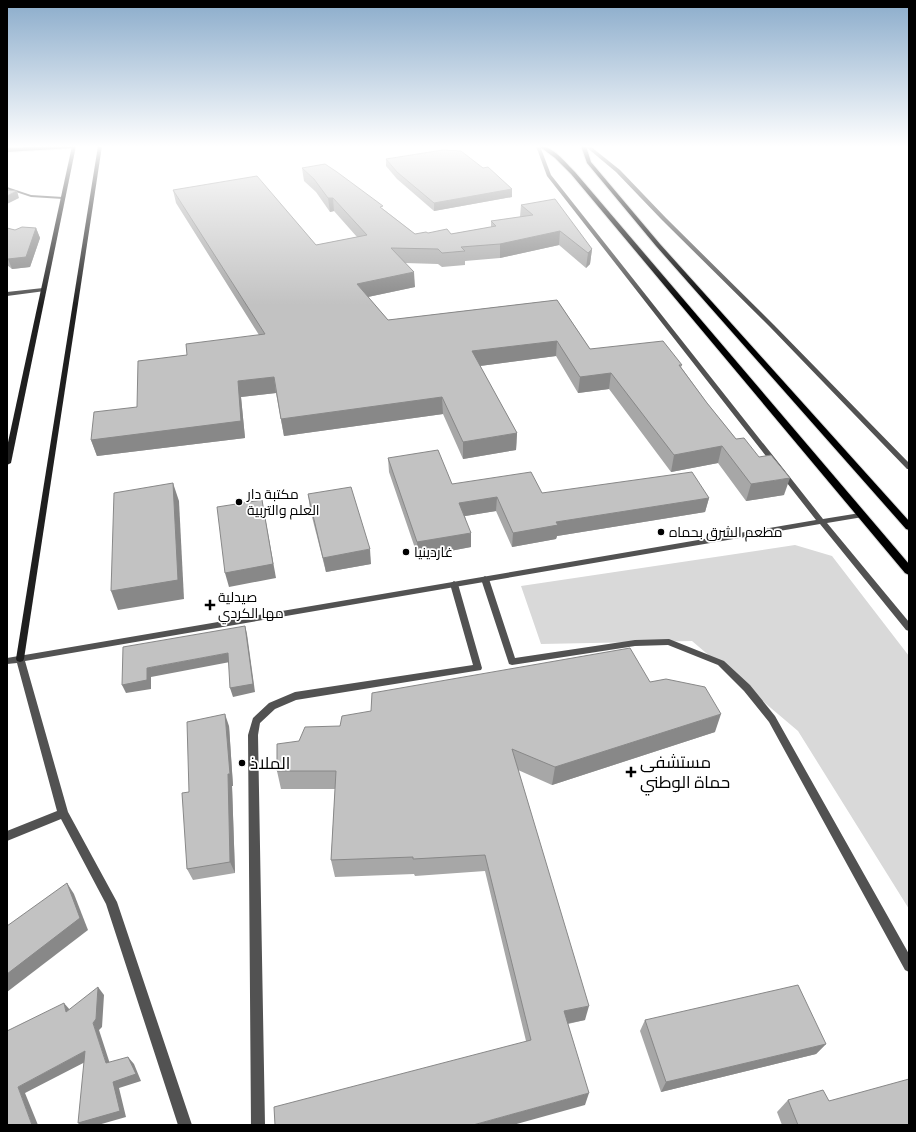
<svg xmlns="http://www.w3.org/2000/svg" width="916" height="1132" viewBox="0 0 916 1132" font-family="Signika,Cairo,sans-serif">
<rect width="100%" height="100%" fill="#fff"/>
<path fill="#d9d9d9" d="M795 545 832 556 909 656V909L798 731 692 641 541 644 521 586Z"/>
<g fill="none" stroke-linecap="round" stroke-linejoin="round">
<defs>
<g id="primary">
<path d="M47 146H74L72 148 7 152V148Z"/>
<path d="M539 146C553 146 565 162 575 172L909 564V575L905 573 571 174 555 158Z"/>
<path d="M581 146H586L591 162 660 244 909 521V530L906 529 656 246 587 163Z"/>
</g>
</defs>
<use href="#primary" stroke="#dbdbdb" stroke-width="2"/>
<g fill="#525252" fill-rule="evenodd">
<path d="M485 576 489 579 515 658 635 640 669 639 724 661 750 685 775 716 909 954V972L905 970 769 722 744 691 718 665 668 645 635 646 512 665 509 664 481 579Z"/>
<path d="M454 581 458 584 482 668 481 670 296 700 275 709 260 723 258 735 265 1125H251L248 735 253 718 269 703 295 692 473 665 450 584Z"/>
</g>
<g fill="#525252" fill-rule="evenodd">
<path d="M536 146H540L551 175 823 519 860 513H863L864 515 863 517 827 523 909 622V631L906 630 820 524 25 661 68 812 117 902 192 1125H178L106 904 61 819 7 841V831L57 811 17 663 7 664V658L816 520 547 176Z"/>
<path d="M585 146H590L620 170 666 218 774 325 909 463V469H907L770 327 662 220 616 172Z"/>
<path d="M7 187 31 195 63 197 65 198 63 199 31 197 7 189Z"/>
<path d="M43 288 45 289V291L7 296V292Z"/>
</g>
<g fill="#1f1f1f" fill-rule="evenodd">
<path d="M72 146H76L11 463 7 465V447Z"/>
<path d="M98 146H102L24 659 23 661 20 662 17 661 16 659Z"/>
</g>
<use href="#primary" fill="#000" fill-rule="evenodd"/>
</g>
<g fill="#a7a7a7">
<path d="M386 159 483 168 512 189V197L434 211 397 179 386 166Z"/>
<path d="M302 168 383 209 415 234 428 233 451 234 491 227V221L520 217 521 205 592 249 590 264 586 268 559 245 500 258 465 261V265L442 267 438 264 405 263 415 287 368 297 388 320 557 300 590 349 682 365 681 367 707 403 736 439 784 495 746 501 718 463 671 472 609 389 578 393 556 356 480 366 517 433 516 450 463 459 443 414 284 436 276 393 241 397 245 438 97 456 91 440 137 407 187 355 259 335 176 203 173 190 316 245 357 237 334 211 330 212 316 192 304 181Z"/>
<path d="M7 228 15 230 36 228 40 238 30 267 12 269 7 265Z"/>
<path d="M388 458 452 484 542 493 709 498 705 512 557 536 556 539 512 547 496 511 465 516 471 547 418 557 389 472Z"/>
<path d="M308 494 371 564 326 572 310 509Z"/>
<path d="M650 682 715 732 552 785 518 770 585 1020 568 1024 585 1105 526 1041 485 871 415 876 414 874 335 877 331 860 335 789H281L277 771 299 741 340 726Z"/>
<path d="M229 726 233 786H232L235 873 193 880 187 869 189 792Z"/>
<path d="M645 1020 826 1044 816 1054 661 1092 640 1031Z"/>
<path d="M788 1100 829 1101 909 1125H782L777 1112Z"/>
</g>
<g fill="#888">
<path d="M512 189V197L434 211V203Z"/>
<path d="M17 191 19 198 7 204V196Z"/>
<path d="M328 198H333L334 211 330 212Z"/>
<path d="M36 228 40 238 30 267 12 269 8 259Z"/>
<path d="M560 231 559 245 500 258V244Z"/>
<path d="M592 249 590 264 586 268 588 253Z"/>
<path d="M414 272 415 287 358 299 357 284Z"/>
<path d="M557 341 556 356 472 367V351Z"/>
<path d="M611 373 609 389 578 393 580 377Z"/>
<path d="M274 377 276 393 241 397 245 438 97 456 91 440 238 381Z"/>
<path d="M442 397 443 414 284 436 281 419Z"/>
<path d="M517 433 516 450 463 459V442Z"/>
<path d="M722 446 718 463 671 472 674 455Z"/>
<path d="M790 478 784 495 746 501 751 484Z"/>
<path d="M173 483 179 501 184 599 118 610 111 591Z"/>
<path d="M497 497 496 511 459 517V503Z"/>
<path d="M709 498 705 512 557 536 556 539 512 547 513 533 556 522Z"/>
<path d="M262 500 276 578 229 587 225 573Z"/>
<path d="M471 533V547L418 557 417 542Z"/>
<path d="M370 549 371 564 326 572 323 558Z"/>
<path d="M245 626 247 634 255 692 233 697 230 688Z"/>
<path d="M228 653 230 662 151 677V689L126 693 122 685 147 668Z"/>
<path d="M225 714 229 726 233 786H232L235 873 230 862Z"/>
<path d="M721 714 715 732 552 785 555 767Z"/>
<path d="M67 883 74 894 88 930 7 992V974Z"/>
<path d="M98 987 104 995 102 1027 99 1030 112 1070 106 1063 93 1023Z"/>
<path d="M64 1003 70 1010 66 1012Z"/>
<path d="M589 1006 585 1020 560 1025 564 1011Z"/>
<path d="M826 1044 816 1054 661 1092 666 1082Z"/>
<path d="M85 1051 91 1059 25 1093 38 1125H32L18 1087Z"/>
<path d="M128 1057 134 1064 141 1081 119 1088 126 1117 98 1125H81L78 1123 113 1082Z"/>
<path d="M589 1093 585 1105 513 1125H473Z"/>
</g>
<g fill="#c2c2c2" stroke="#888">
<path d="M443 150 461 151 483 168 488 167 512 189 434 203 397 172 386 159Z"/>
<path d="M325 164 337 172 383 206 380 207 415 234 426 232 428 233 447 229 451 234 496 226 491 221 533 215 521 205 555 199 592 249 588 253 560 231 500 244 461 247 465 251 442 253 438 249 391 248 414 272 357 284 388 320 557 300 590 349 663 341 682 365H679L707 403 736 439 744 438 759 457 771 455 790 478 751 484 722 446 674 455 611 373 580 377 557 341 472 351 517 433 463 442 442 397 281 419 274 377 238 381 241 421 91 440 94 412 137 407 138 361 187 355 186 344 265 334 173 190 257 176 316 245 367 235 333 198H328L314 179 302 168Z"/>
<path d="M7 190 17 191 7 196Z"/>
<path d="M22 227 36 228 26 257 8 259 7 258V228L15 230Z"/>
<path d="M438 450 452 484 531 472 542 493 692 472 709 498 556 522 558 525 513 533 497 497 459 503 471 533 417 542 388 458Z"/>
<path d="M173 483 178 580 111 591 114 493Z"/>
<path d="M351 487 370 549 323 558 308 494Z"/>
<path d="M262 500 273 564 225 573 217 507Z"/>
<path d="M245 626 253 684 230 688 228 653 147 668V680L122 685 123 647Z"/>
<path d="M630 648 650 682 666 679 705 687 721 714 555 767 512 749 589 1006 564 1011 589 1093 473 1125H275L274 1107 531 1040 485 855 413 859V857L331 860 336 771H277V744L299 741 305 727 340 726 342 716 371 711 372 693Z"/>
<path d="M225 714 230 774H228L230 862 187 869 182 793 189 792 187 722Z"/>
<path d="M67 883 80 918 7 974V926Z"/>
<path d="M798 985 826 1044 666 1082 645 1020Z"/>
<path d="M98 987 96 1019 93 1023 106 1063 128 1057 136 1074 113 1082 120 1111 78 1123 85 1051 18 1087 32 1125H7V1031L64 1003 66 1012Z"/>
<path d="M909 1079V1125H798L788 1100 823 1090 829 1101Z"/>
</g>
<linearGradient id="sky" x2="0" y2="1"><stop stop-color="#8baccb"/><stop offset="0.48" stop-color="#fff"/><stop offset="1" stop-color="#fff" stop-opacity="0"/></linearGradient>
<rect width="916" height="305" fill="url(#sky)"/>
<g fill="#000" stroke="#fff" stroke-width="1.5">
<circle cx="239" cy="502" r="4"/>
<circle cx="661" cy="532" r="4"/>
<circle cx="406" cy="552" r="4"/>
<path d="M208 599h4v4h4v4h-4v4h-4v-4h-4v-4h4z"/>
<circle cx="242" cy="763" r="4"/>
<path d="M629 766h4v4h4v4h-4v4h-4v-4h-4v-4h4z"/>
</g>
<g text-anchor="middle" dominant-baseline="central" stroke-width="3.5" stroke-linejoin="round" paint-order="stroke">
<g font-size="14" fill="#000" stroke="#fff" text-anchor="start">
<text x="247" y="494">مكتبة دار<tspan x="247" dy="16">العلم والتربية</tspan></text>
<text x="669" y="532">مطعم الشرق بحماه</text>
<text x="414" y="552">غاردينيا</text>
<text x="218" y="597">صيدلية<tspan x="218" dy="16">مها الكردي</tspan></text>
</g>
<g font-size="17" fill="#000" stroke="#fff" text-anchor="start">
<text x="640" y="762">مستشفى<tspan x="640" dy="20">حماة الوطني</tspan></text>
<text x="250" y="763">الملاذ</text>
</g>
</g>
<rect width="916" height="1132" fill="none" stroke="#000000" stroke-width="16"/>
</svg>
